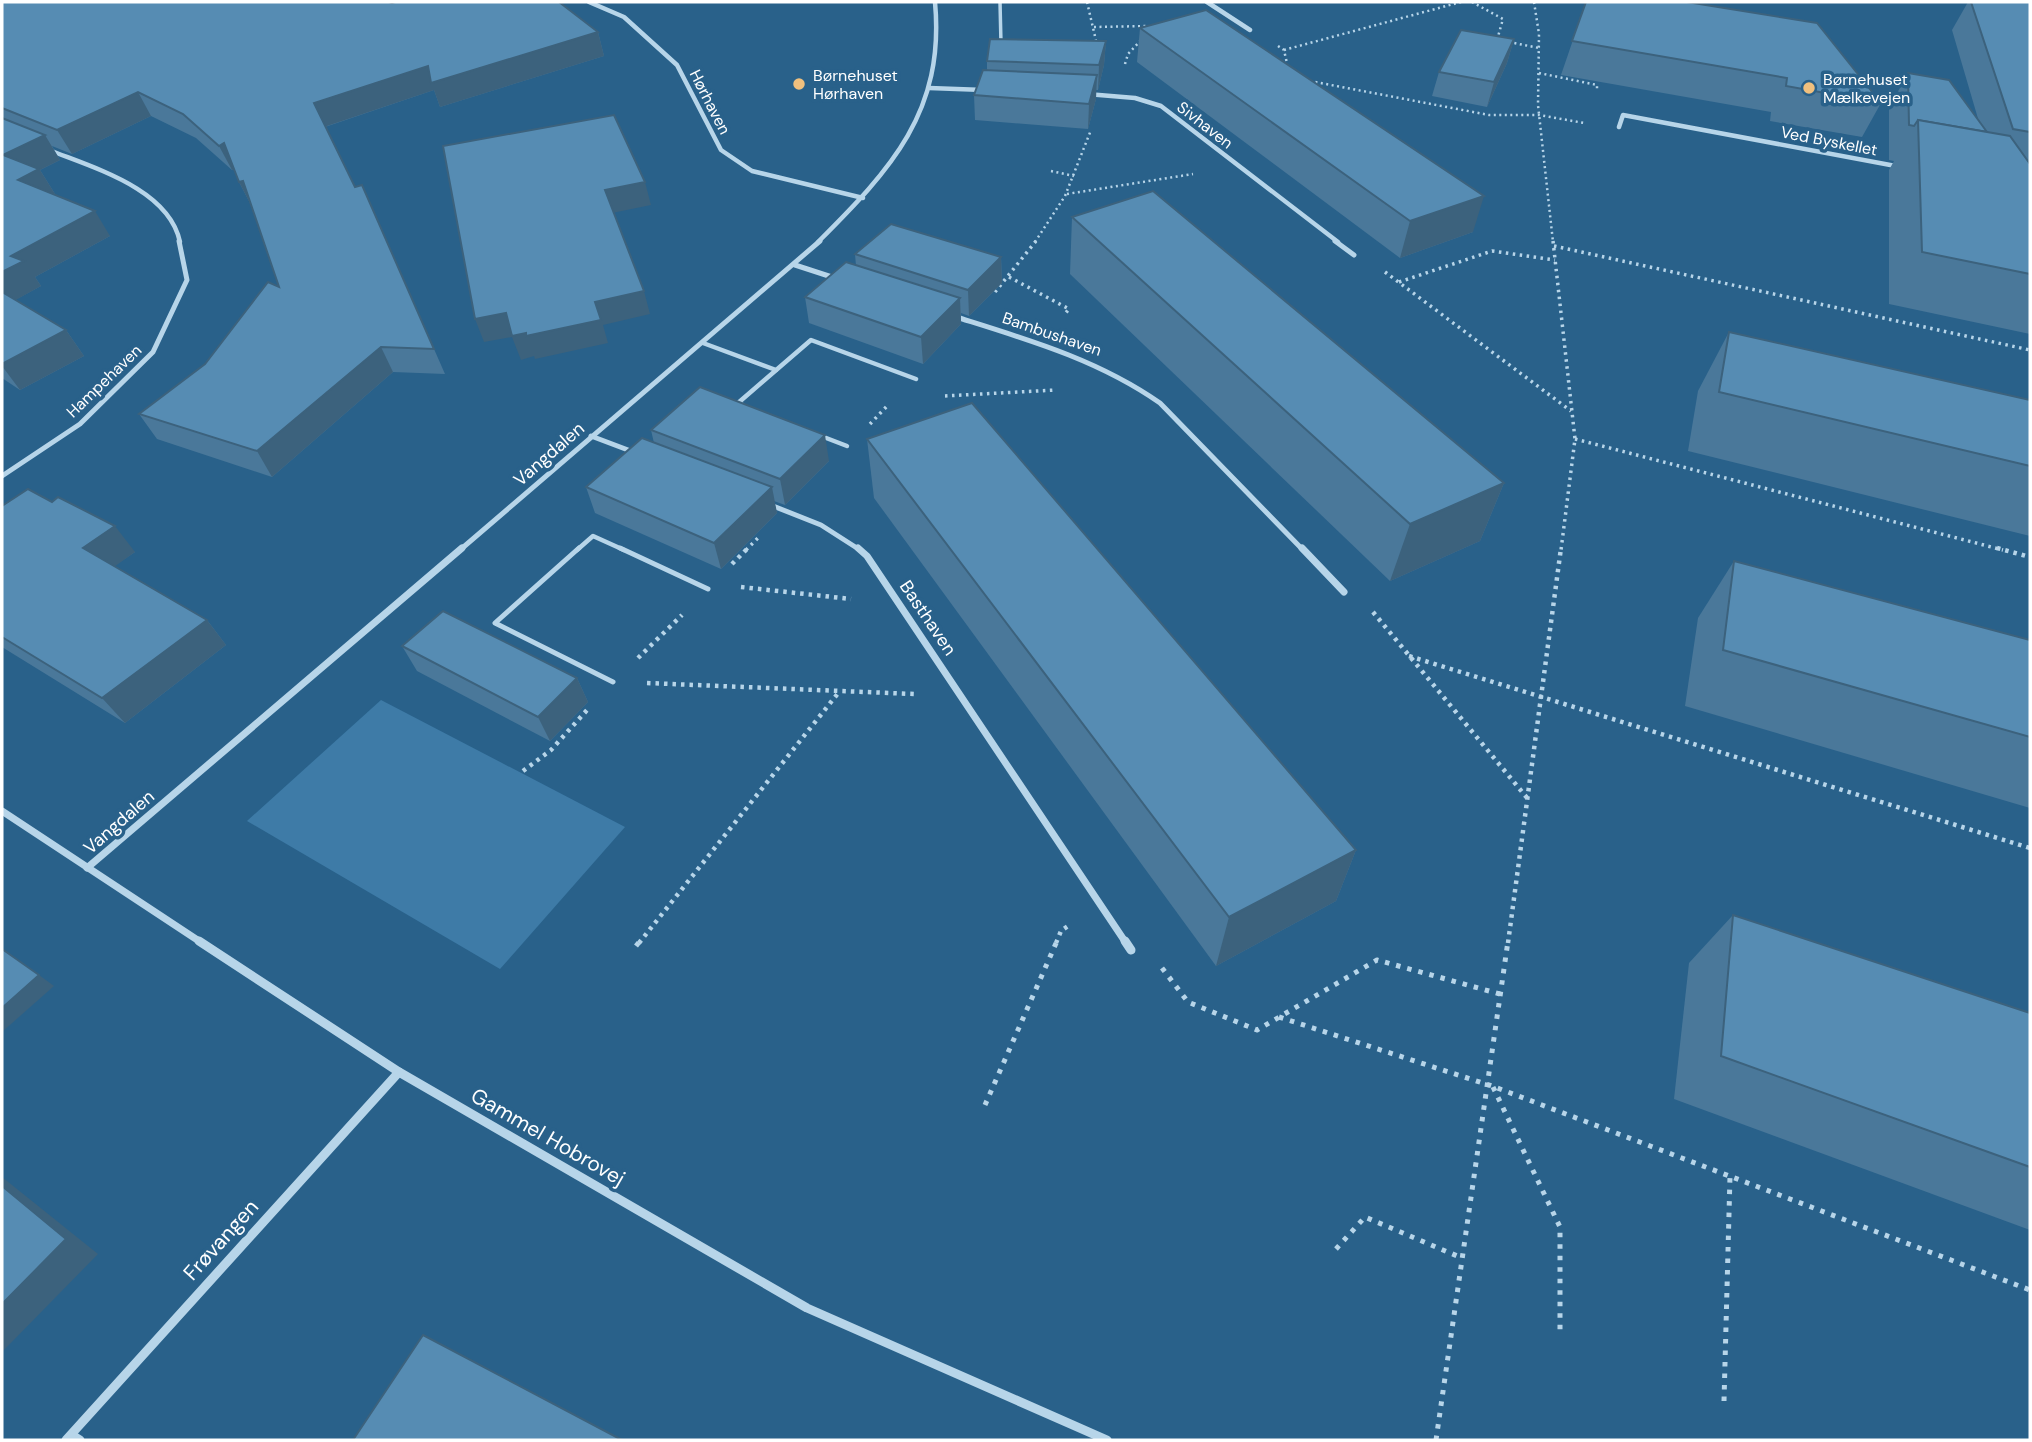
<svg xmlns="http://www.w3.org/2000/svg" width="2032" height="1442" viewBox="0 0 2032 1442" font-family="'DM Sans',sans-serif">
<rect width="100%" height="100%" fill="#29618a"/>
<path fill="#3e7ba7" d="M381 700 625 827 500 969 247 821Z"/>
<g fill="none" stroke-linecap="round" stroke-linejoin="round">
<g stroke="#b7d5e9" stroke-width="2.5" stroke-dasharray="2 3.5" stroke-linecap="butt">
<path d="M1087 2 1097 45"/>
<path d="M1472 2 1503 19 1497 40"/>
<path d="M1534 2 1539 34 1538 105 1553 242"/>
<path d="M1094 27 1149 26"/>
<path d="M1509 42 1539 48"/>
<path d="M1278 46 1284 50 1288 68"/>
<path d="M1284 50 1461 2"/>
<path d="M1125 64 1128 54 1141 40"/>
<path d="M1539 73 1597 85V91"/>
<path d="M1310 81 1489 115H1539L1584 123"/>
<path d="M1051 171 1074 176"/>
<path d="M1067 194 1193 174"/>
<path d="M1035 242 1065 196 1091 130"/>
</g>
<g stroke="#b7d5e9" stroke-width="3.5" stroke-dasharray="2.5 4.5" stroke-linecap="butt">
<path d="M1553 241 1575 439 1561 550"/>
<path d="M1554 246 2030 350"/>
<path d="M1385 272 1571 411"/>
<path d="M1009 277 1069 309 1064 315"/>
<path d="M1399 282 1492 251 1555 260"/>
<path d="M995 292 1036 241"/>
<path d="M945 396 1055 390"/>
<path d="M870 424 888 405"/>
<path d="M1575 439 2003 550"/>
<path d="M746 550 758 538"/>
</g>
<g stroke="#b7d5e9" stroke-width="4.5" stroke-dasharray="3.5 5" stroke-linecap="butt">
<path d="M1997 548 2030 557"/>
<path d="M732 564 748 548"/>
<path d="M741 587 851 599"/>
<path d="M1373 612 1528 799"/>
<path d="M1409 656 2030 848"/>
<path d="M638 658 682 615"/>
<path d="M647 683 914 694"/>
<path d="M523 771 551 750 588 709"/>
<path d="M639 943 839 692"/>
<path d="M1056 943 1061 931 1071 924"/>
<path d="M1508 943 1561 548"/>
</g>
<g stroke="#b7d5e9" stroke-width="5" stroke-dasharray="4.5 7" stroke-linecap="butt">
<path d="M636 946 640 941"/>
<path d="M1162 968 1188 1002 1257 1030 1377 960 1500 994"/>
<path d="M1279 1017 1492 1086 2030 1290"/>
<path d="M1493 1087 1560 1227V1336"/>
<path d="M985 1105 1057 941"/>
<path d="M1336 1249 1365 1217 1462 1258"/>
<path d="M1724 1401 1730 1176"/>
<path d="M1436 1440 1508 941"/>
</g>
<path stroke="#b7d5e9" stroke-width="3.5" d="M1000 2 1001 44"/>
<g stroke="#b7d5e9" stroke-width="4.5">
<path d="M703 343 776 370"/>
<path d="M743 405 738 403 811 340 916 379"/>
<path d="M821 436 847 446"/>
<path d="M577 550 593 536 624 550"/>
</g>
<g stroke="#b7d5e9" stroke-width="5">
<path d="M579 548 495 623 613 682"/>
<path d="M620 548 708 589"/>
</g>
<g stroke="#b7d5e9" stroke-width="4.5">
<path d="M589 2 624 17 677 65 721 150 752 171 863 198"/>
<path d="M1207 2 1250 30"/>
<path d="M929 88 984 90"/>
<path d="M1087 94 1135 98 1161 106 1338 242"/>
<path d="M1619 127 1623 115 1901 167"/>
<path d="M49 150C94 168 169 189 180 242"/>
<path d="M818 242C891 169 945 112 935 2"/>
</g>
<g stroke="#b7d5e9" stroke-width="5">
<path d="M1335 241 1354 255"/>
<path d="M795 265 838 279"/>
<path d="M953 316C1026 339 1097 359 1160 403L1303 550"/>
<path d="M591 436 636 453"/>
<path d="M2 476 80 424 153 352 187 280 179 241"/>
<path d="M768 504 821 525 860 550"/>
<path d="M460 550 820 241"/>
</g>
<g stroke="#b7d5e9" stroke-width="7">
<path d="M858 548 867 556 1126 943"/>
<path d="M1302 548 1344 592"/>
<path d="M2 811 202 943"/>
<path d="M87 868 462 548"/>
</g>
<g stroke="#b7d5e9" stroke-width="9">
<path d="M199 941 399 1072 807 1308 1107 1440"/>
<path d="M1125 941 1131 950"/>
<path d="M72 1435 80 1440"/>
<path d="M66 1440 399 1072"/>
</g>
</g>
<g fill="#4a789a">
<path d="M2 2 598 32 604 56 440 107 434 90 325 127 355 187 362 185 445 374 393 372 272 477 157 439 139 414 205 364 279 287 252 207 239 182 234 169 232 170 196 138 151 116 72 154 52 146 60 160 40 170 55 194H53L110 236 35 277 41 286 15 300 66 330 84 356 20 390 2 378Z"/>
<path d="M1586 2 1881 103 1862 137 1770 121 1771 112 1561 75Z"/>
<path d="M1968 2H2030V334L1889 304V170L1894 161 1889 160V108L1908 73 1979 122 1952 30Z"/>
<path d="M1140 28 1473 232 1400 258 1137 62Z"/>
<path d="M1514 39 1507 63 1487 107 1432 96 1439 72Z"/>
<path d="M1106 41 1104 65 1098 90H1096V99L1088 129 975 120 974 95 987 71V61Z"/>
<path d="M1072 217 1504 483 1480 541 1390 581 1070 274Z"/>
<path d="M855 254 1001 257 1002 283 969 316 961 313V324L923 364 809 323 805 297 856 266Z"/>
<path d="M1729 332 2030 400V536L1688 451 1698 391Z"/>
<path d="M651 430 829 461 785 505 774 501 777 513 721 569 595 513 586 487 654 443Z"/>
<path d="M867 439 1356 850 1336 901 1216 966 874 498Z"/>
<path d="M2 506 135 552 114 566 207 620 226 645 125 723 2 647Z"/>
<path d="M1734 561 2030 640V808L1685 706 1698 618Z"/>
<path d="M402 646 577 678 588 702 550 741 417 671Z"/>
<path d="M1733 915 2030 1013V1230L1674 1099 1689 963Z"/>
</g>
<g fill="#3c627d">
<path d="M598 32 604 56 440 107 434 90 324 127 314 103 428 66Z"/>
<path d="M1514 39 1507 63 1487 107 1494 82Z"/>
<path d="M1106 41 1104 65 1098 90 1099 65Z"/>
<path d="M1097 75 1096 99 1088 129 1089 104Z"/>
<path d="M138 92 151 116 72 154 57 130Z"/>
<path d="M45 135 60 160 40 170 55 194 34 204 3 155Z"/>
<path d="M224 143 236 168 232 170 219 146Z"/>
<path d="M243 181 252 207 239 182Z"/>
<path d="M645 182 651 205 612 213 605 190Z"/>
<path d="M1484 196 1473 232 1400 258 1410 221Z"/>
<path d="M95 211 110 236 35 277 41 286 3 307 2 305V272L11 256Z"/>
<path d="M1001 257 1002 283 969 316 968 290Z"/>
<path d="M644 291 650 314 603 325 608 343 535 359 534 356 521 360 512 337 484 342 475 319 506 313 595 302Z"/>
<path d="M960 298 961 324 923 364 921 337Z"/>
<path d="M66 330 84 356 20 390 2 366V364Z"/>
<path d="M381 347 393 372 272 477 257 451Z"/>
<path d="M825 435 829 461 785 505 780 479Z"/>
<path d="M1504 483 1480 541 1390 581 1410 524Z"/>
<path d="M772 487 777 513 721 569 714 543Z"/>
<path d="M115 526 135 552 104 574 83 548Z"/>
<path d="M207 620 226 645 125 723 102 698Z"/>
<path d="M577 678 588 702 550 741 538 717Z"/>
<path d="M1356 850 1336 901 1216 966 1229 917Z"/>
<path d="M39 975 54 986 2 1032V1008Z"/>
<path d="M2 1177 98 1254 2 1352Z"/>
</g>
<g fill="#568cb3" stroke="#3c627d" stroke-width="2">
<path d="M2 2H389L392 3 395 2H559L598 32 431 83 428 66 314 103 355 187 362 185 434 349 381 347 257 451 139 414 205 364 268 282 279 287 243 181 239 182 224 143 219 146 183 114 138 92 57 130 2 108Z"/>
<path d="M1586 2H1687L1817 23 1881 103 1786 86 1787 78 1572 41Z"/>
<path d="M1971 2H2030V132L2013 129Z"/>
<path d="M1206 10 1484 196 1410 221 1140 28Z"/>
<path d="M1461 30 1514 39 1494 82 1439 72Z"/>
<path d="M990 39 1106 41 1099 65 987 61Z"/>
<path d="M983 70 1097 75 1089 104 974 95Z"/>
<path d="M1908 73 1949 80 1987 132 1918 120 1914 126 1909 125Z"/>
<path d="M614 115 645 182 605 190 644 291 595 302 601 320 526 336V333L512 336 506 313 475 319 443 146Z"/>
<path d="M2 118 45 135 3 155 39 169 18 180 95 211 11 256 24 261 2 272Z"/>
<path d="M1918 120 2010 136 2030 164V274L1922 252Z"/>
<path d="M1153 191 1504 483 1410 524 1072 217Z"/>
<path d="M891 224 1001 257 968 290 855 254Z"/>
<path d="M846 262 960 298 921 337 805 297Z"/>
<path d="M2 292 66 330 2 364Z"/>
<path d="M1729 332 2030 400V466L1719 392Z"/>
<path d="M700 387 825 435 780 479 651 430Z"/>
<path d="M972 403 1356 850 1229 917 867 439Z"/>
<path d="M642 438 772 487 714 543 586 487Z"/>
<path d="M28 489 52 502 58 497 115 526 83 548 207 620 102 698 2 637V506Z"/>
<path d="M1734 561 2030 640V737L1723 650Z"/>
<path d="M443 611 577 678 538 717 402 646Z"/>
<path d="M1733 915 2030 1013V1167L1721 1056Z"/>
<path d="M2 949 39 975 2 1008Z"/>
<path d="M2 1186 66 1239 2 1304Z"/>
<path d="M423 1335 622 1440H353Z"/>
</g>
<g fill="#f0c07e" stroke="#29618a" stroke-width="2.5">
<circle cx="799" cy="84" r="7"/>
<circle cx="1809" cy="88" r="7"/>
</g>
<g text-anchor="middle" dominant-baseline="central" stroke-width="7" stroke-linejoin="round" paint-order="stroke">
<g font-size="16" fill="#fff" stroke="#29618a" text-anchor="start">
<text x="813" y="75">Børnehuset<tspan x="813" dy="18">Hørhaven</tspan></text>
<text x="1823" y="79">Børnehuset<tspan x="1823" dy="18">Mælkevejen</tspan></text>
</g>
<g font-size="16" fill="#fff" stroke="#29618a">
<text transform="translate(710 102) rotate(63)">Hørhaven</text>
<text transform="translate(1205 125) rotate(38)">Sivhaven</text>
<text transform="translate(1829 141) rotate(11)">Ved Byskellet</text>
<text transform="translate(1052 334) rotate(19)">Bambushaven</text>
<text transform="translate(104 381) rotate(-44)">Hampehaven</text>
</g>
<g font-size="18" fill="#fff" stroke="#29618a">
<text transform="translate(549 454) rotate(-41)">Vangdalen</text>
<text transform="translate(928 618) rotate(56)">Basthaven</text>
<text transform="translate(119 822) rotate(-41)">Vangdalen</text>
</g>
<g font-size="21" fill="#fff" stroke="#29618a">
<text transform="translate(548 1137) rotate(30)">Gammel Hobrovej</text>
<text transform="translate(221 1240) rotate(-48)">Frøvangen</text>
</g>
</g>
<rect width="2032" height="1442" fill="none" stroke="#ffffff" stroke-width="7"/>
</svg>
